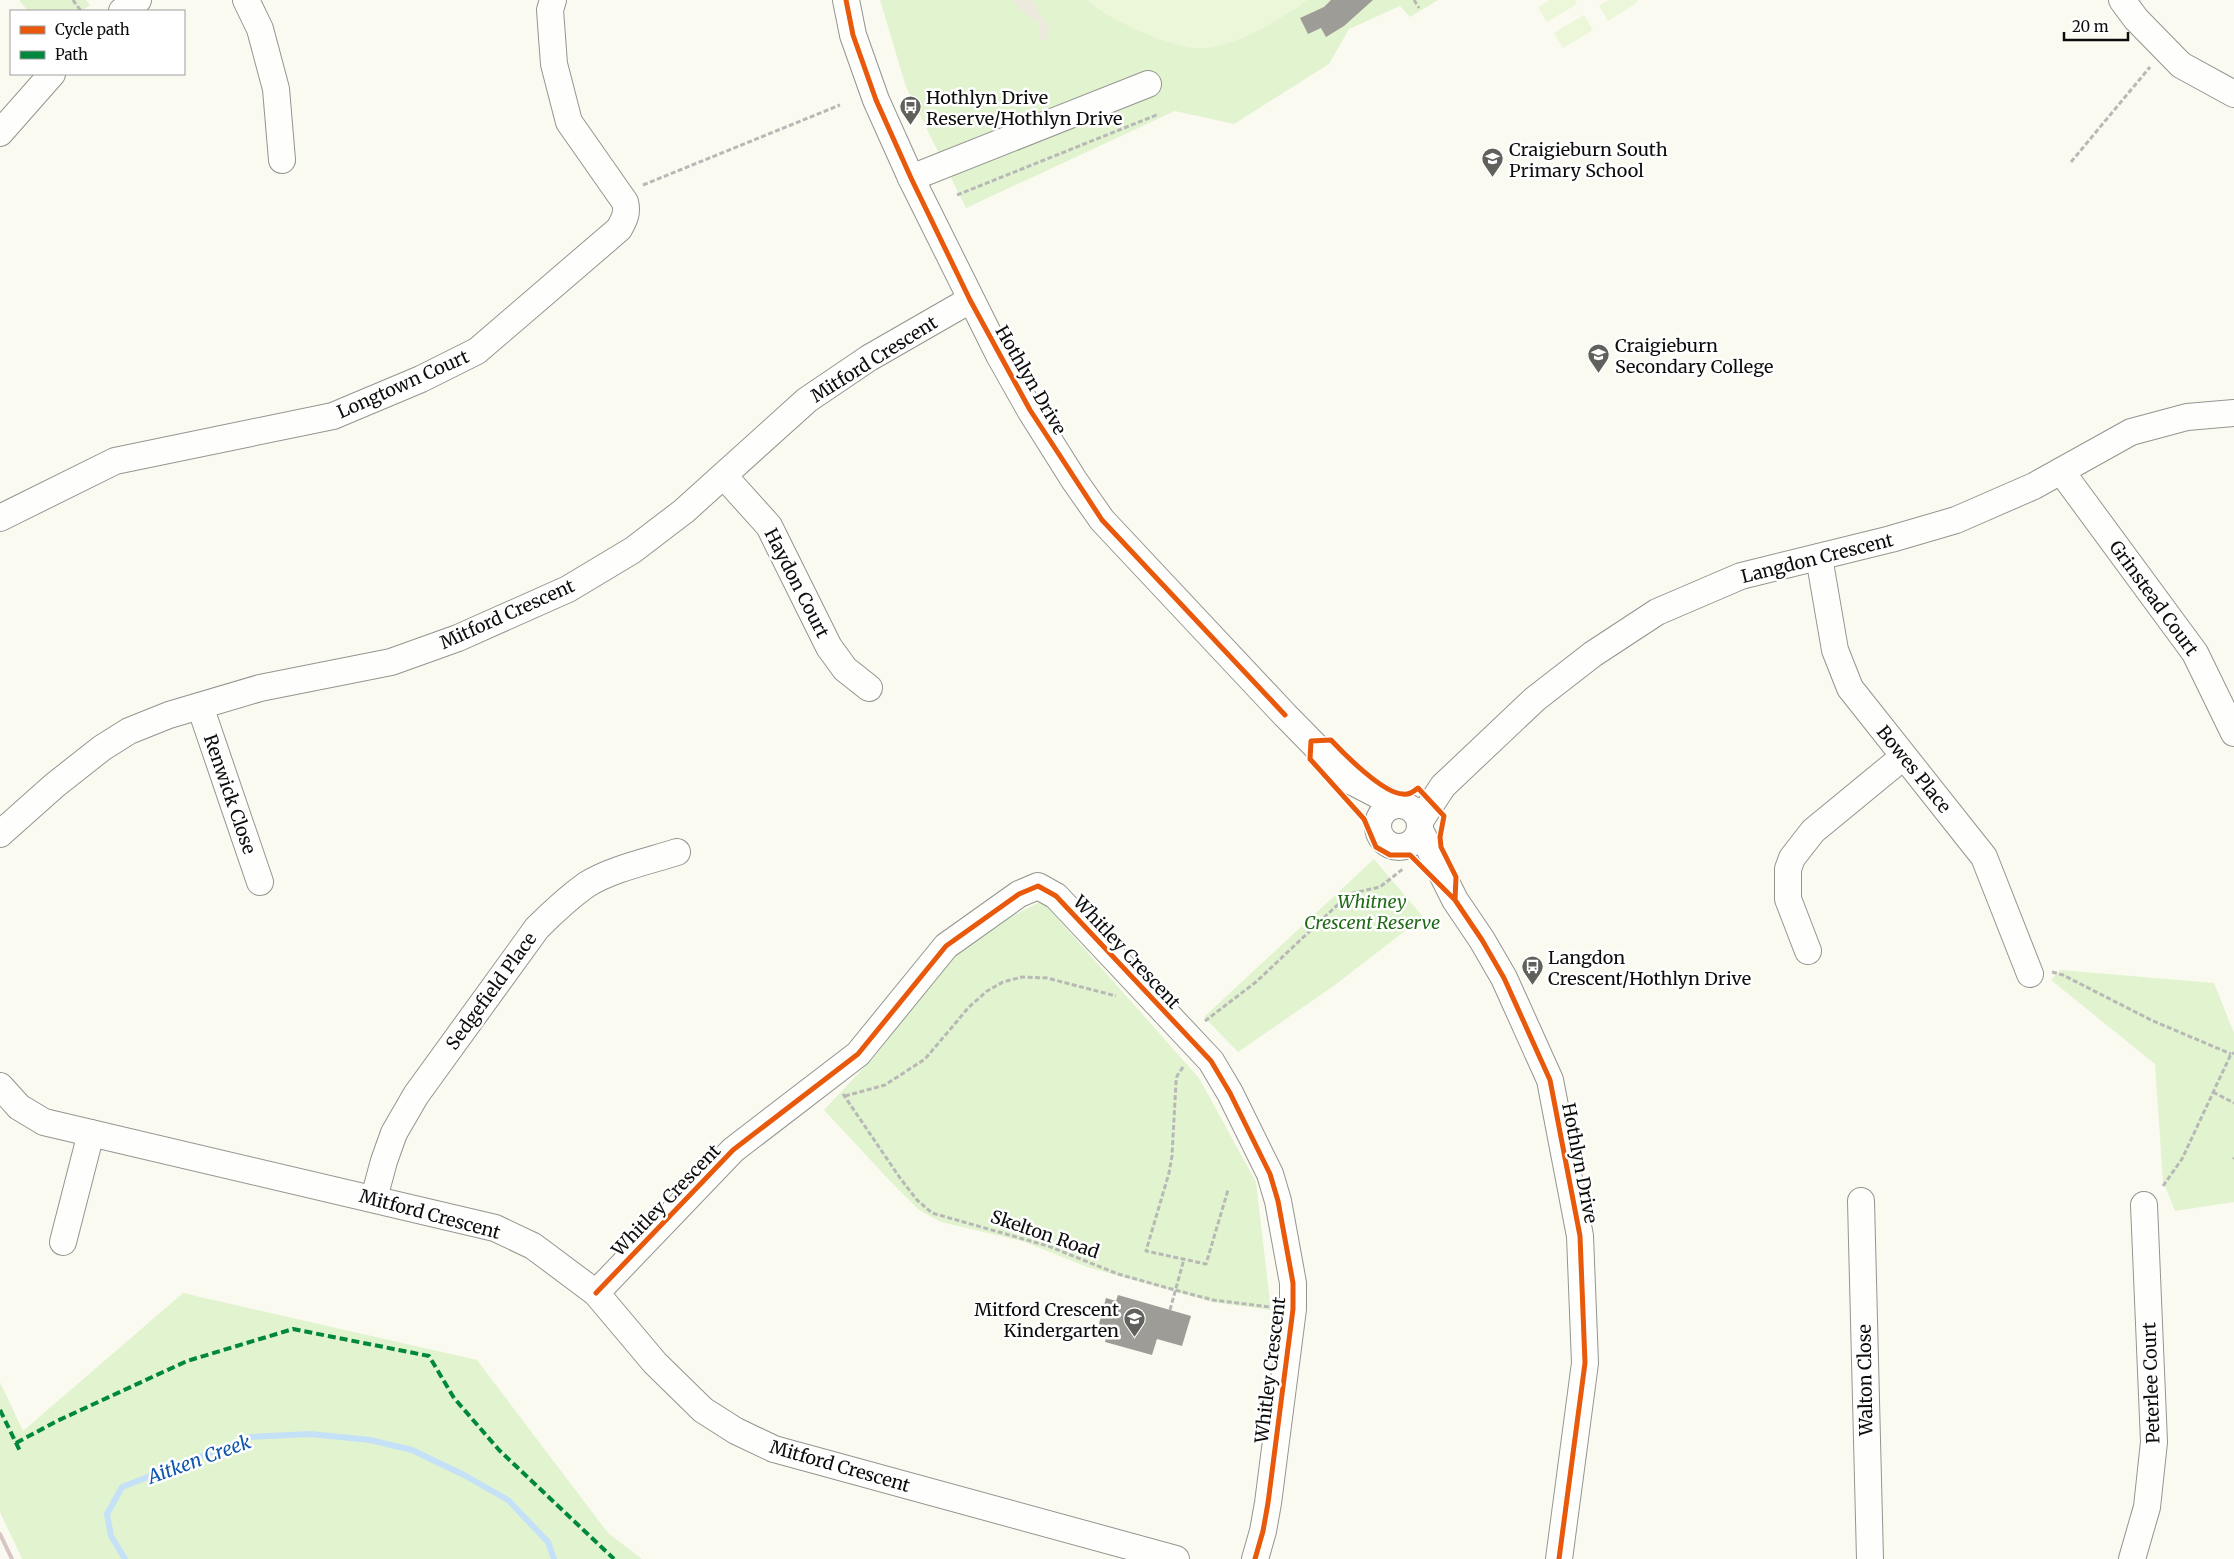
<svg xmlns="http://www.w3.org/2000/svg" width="2234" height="1559" viewBox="0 0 2234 1559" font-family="Merriweather,serif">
<rect width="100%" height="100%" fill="#fbfaf1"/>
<g fill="#e1f3cf">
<path d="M19 0H86L90 5 82 11H28Z"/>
<path d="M880 0H1438L1410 17 1400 6 1349 29 1329 64 1234 124 1175 111 966 208 906 87Z"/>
<path d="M1374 859 1423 917 1335 985 1238 1052 1204 1017Z"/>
<path d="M1042 901 1199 1078 1256 1182 1271 1310 1212 1302 1087 1267 1025 1242 941 1222 919 1210 891 1182 824 1110 875 1056 948 963 988 928Z"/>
<path d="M2060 970 2214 983 2234 1033V1202L2175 1211 2163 1181 2155 1064 2051 980Z"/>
<path d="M183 1293 477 1360 608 1533 642 1559H22L0 1512V1382L23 1431Z"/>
</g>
<g fill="#ecf6d9">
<path d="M1087 0H1308C1280 20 1229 52 1193 48 1175 46 1155 38 1139 31 1119 21 1104 15 1087 0Z"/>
<path d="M1550 0H1575L1577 4 1547 22 1538 7Z"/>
<path d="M1609 0H1637L1638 2 1608 21 1599 6Z"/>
<path d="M1584 15 1593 30 1563 48 1554 33Z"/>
</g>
<path fill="#eceadc" d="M1013 0H1031L1036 5 1039 14 1048 22 1049 32 1047 41 1040 40V23L1020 10Z"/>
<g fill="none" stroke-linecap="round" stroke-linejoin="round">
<path stroke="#c4e1f8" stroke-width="6" d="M125 1559 111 1536 107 1514 122 1487 251 1437 310 1434 370 1440 412 1450 464 1475 508 1500 548 1542 554 1559"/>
</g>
<g fill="#9e9c97">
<path d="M1331 0H1373L1344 26 1326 37 1321 28 1308 34 1300 18 1324 7Z"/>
<path d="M1118 1295 1191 1316 1182 1346 1157 1339 1152 1355 1105 1342 1109 1327 1099 1324 1106 1298 1116 1301Z"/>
</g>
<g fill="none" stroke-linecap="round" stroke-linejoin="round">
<defs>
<g id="minor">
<path d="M246 0 260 29 276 89 282 160"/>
<path d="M846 0 853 35 876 100 911 178 999 355 1030 410 1074 480 1102 520 1285 715 1343 774 1351 781 1397 805"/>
<path d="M2122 0 2136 19 2181 65 2234 94"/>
<path d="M122 11 138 0"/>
<path d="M0 133 52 74"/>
<path d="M911 178 1148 84"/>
<path d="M2061 471 2195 653 2234 733"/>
<path d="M724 476 769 526 829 647 845 669 869 688"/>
<path d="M0 518 115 461 333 416 421 379 477 351 619 229C624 220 628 213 625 202L569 122 554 64 550 10 553 0"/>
<path d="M1819 557 1835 650 1850 688 1984 857 2030 974"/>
<path d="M200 706 260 882"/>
<circle cx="1399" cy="826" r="21"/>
<path d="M1420 821 1443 786 1535 699 1593 654 1657 612 1741 576 1891 539 1956 520 2034 486 2131 432 2187 417 2234 413"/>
<path d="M1420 830 1455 900 1482 940 1504 978 1550 1080 1580 1236 1585 1363 1559 1559"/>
<path d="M0 834 55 785 102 748 129 731 169 715 260 688 391 662 458 638 568 589 633 550 684 511 807 400 869 358 970 300"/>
<path d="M1808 951 1788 899V869L1792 858 1813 831 1903 757"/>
<path d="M0 1086 19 1107 44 1122 495 1228 533 1246 596 1293 655 1363 703 1410 736 1431 774 1449 1176 1559"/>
<path d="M374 1198 384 1161 394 1133 416 1095 537 928C552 913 568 898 586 885 611 869 649 861 677 852"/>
<path d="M1861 1201 1870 1559"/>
<path d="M63 1242 91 1133"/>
<path d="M596 1293 733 1150 858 1054 946 946 1019 894 1038 886 1056 896 1211 1061 1230 1093 1270 1174 1278 1201 1293 1283V1309L1268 1503 1263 1531 1255 1559"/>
<path d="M2132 1559 2147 1507 2154 1442 2144 1205"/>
</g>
</defs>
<use href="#minor" stroke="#949490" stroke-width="28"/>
<g stroke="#b8b8b6" stroke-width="3" stroke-dasharray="5 2.5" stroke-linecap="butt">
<path d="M73 0 81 11"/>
<path d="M1414 0 1419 8"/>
<path d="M2071 162 2150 67"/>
<path d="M643 185 840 105"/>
<path d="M957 195 1159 114"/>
<path d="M2052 972 2063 975 2151 1020 2231 1054"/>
<path d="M1205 1021 1256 982 1349 894 1380 887 1404 868"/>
<path d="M1183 1067 1177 1076 1176 1082 1172 1156 1169 1173 1146 1251 1206 1264 1228 1190"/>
<path d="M2213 1092 2234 1103"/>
<path d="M843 1094 900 1178 917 1200 932 1213 1048 1246 1118 1274 1175 1290 1213 1300 1270 1307"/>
<path d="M845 1096 885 1085 925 1059 969 1007 987 991 1003 982 1022 977 1047 978 1116 996"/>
<path d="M2233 1159 2234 1158"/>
<path d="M2163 1186 2182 1159 2231 1054 2234 1053"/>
<path d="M1170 1310 1184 1259"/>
</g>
<use href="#minor" stroke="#fefefd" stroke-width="26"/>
<path stroke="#d8c4c2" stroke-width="4" d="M0 1534 12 1559"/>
<g stroke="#00873e" stroke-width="4" stroke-dasharray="8 4" stroke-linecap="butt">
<path d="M0 1410 21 1453"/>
<path d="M16 1443 57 1421 187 1361 293 1329 429 1356 454 1398 499 1450 614 1559"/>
</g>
<defs>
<g id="cycleway">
<path d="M846 0 853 35 876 100 911 178 970 300 1030 410 1102 520 1285 715"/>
<path d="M1455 900 1456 877 1441 847 1440 837 1444 816 1418 788C1413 792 1409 795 1403 794 1384 794 1345 755 1331 740L1311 741 1310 759 1364 819 1376 847 1390 855H1410L1455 900 1482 940 1504 978 1550 1080 1580 1236 1585 1363 1559 1559"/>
<path d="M596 1293 733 1150 858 1054 946 946 1019 894 1038 886 1056 896 1211 1061 1230 1093 1270 1174 1278 1201 1293 1283V1309L1268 1503 1263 1531 1255 1559"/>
</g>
</defs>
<use href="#cycleway" stroke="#fff" stroke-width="8"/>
<use href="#cycleway" stroke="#e8590c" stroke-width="5"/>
</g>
<defs>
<symbol id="bus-pin" viewBox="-11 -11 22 30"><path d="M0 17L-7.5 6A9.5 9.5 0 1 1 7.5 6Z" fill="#60605d" stroke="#fff"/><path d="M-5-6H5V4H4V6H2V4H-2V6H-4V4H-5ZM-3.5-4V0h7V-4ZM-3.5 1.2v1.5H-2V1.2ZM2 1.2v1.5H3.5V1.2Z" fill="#fff"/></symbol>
<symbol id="school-pin" viewBox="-11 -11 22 30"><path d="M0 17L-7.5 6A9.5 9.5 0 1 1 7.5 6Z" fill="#60605d" stroke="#fff"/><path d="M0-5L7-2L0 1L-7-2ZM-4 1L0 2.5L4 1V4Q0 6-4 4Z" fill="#fff"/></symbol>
</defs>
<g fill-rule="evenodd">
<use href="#bus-pin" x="898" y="94" width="25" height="34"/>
<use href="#school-pin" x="1480" y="146" width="25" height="34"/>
<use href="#school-pin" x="1586" y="342" width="25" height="34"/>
<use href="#bus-pin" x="1520" y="954" width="25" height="34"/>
<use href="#school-pin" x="1122" y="1306" width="25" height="34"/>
</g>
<g text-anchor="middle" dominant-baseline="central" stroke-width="5" stroke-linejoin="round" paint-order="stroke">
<g font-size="18" fill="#0d0d0d" stroke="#fff" text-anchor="start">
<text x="926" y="97">Hothlyn Drive<tspan x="926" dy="21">Reserve/Hothlyn Drive</tspan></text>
<text x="1509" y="149">Craigieburn South<tspan x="1509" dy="21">Primary School</tspan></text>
<text x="1615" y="345">Craigieburn<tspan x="1615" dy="21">Secondary College</tspan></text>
<text x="1548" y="957">Langdon<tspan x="1548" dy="21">Crescent/Hothlyn Drive</tspan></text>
<text x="1119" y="1309" text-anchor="end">Mitford Crescent<tspan x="1119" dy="21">Kindergarten</tspan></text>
</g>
<g font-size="18" fill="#0d0d0d" stroke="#fff">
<text transform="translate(874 359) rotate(-32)">Mitford Crescent</text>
<text transform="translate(1031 380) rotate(60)">Hothlyn Drive</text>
<text transform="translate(403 384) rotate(-24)">Longtown Court</text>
<text transform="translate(1817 558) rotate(-14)">Langdon Crescent</text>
<text transform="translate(797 583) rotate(63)">Haydon Court</text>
<text transform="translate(2154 598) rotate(54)">Grinstead Court</text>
<text transform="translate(507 614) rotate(-24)">Mitford Crescent</text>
<text transform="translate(1914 769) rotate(51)">Bowes Place</text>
<text transform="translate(230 794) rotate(71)">Renwick Close</text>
<text transform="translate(1127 952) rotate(47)">Whitley Crescent</text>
<text transform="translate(491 991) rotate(-54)">Sedgefield Place</text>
<text transform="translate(1580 1163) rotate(79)">Hothlyn Drive</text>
<text transform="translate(666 1200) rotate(-46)">Whitley Crescent</text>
<text transform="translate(430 1214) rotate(15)">Mitford Crescent</text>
<text transform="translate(1045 1234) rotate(19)">Skelton Road</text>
<text transform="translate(1270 1370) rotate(-83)">Whitley Crescent</text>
<text transform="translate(1865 1380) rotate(-91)">Walton Close</text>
<text transform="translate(2151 1383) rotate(-92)">Peterlee Court</text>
<text transform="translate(840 1466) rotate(16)">Mitford Crescent</text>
</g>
<g font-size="18" font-style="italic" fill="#216b18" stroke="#fff">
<text x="1372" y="901">Whitney<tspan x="1372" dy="21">Crescent Reserve</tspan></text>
</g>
<g font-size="19" font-style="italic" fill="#0c55aa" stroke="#fff">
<text transform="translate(199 1459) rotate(-20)">Aitken Creek</text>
</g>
</g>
<rect x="10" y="10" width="175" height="65" fill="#ffffff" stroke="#9e9e9e"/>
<rect x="20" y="26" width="25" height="8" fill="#e8590c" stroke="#9e9e9e"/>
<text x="55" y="35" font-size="15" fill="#0d0d0d">Cycle path</text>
<rect x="20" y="51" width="25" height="8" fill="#00873e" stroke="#9e9e9e"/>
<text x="55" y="60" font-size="15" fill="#0d0d0d">Path</text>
<path d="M2064 32v8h64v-8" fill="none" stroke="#0d0d0d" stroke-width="2.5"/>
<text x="2072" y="32" font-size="15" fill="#0d0d0d" stroke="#ffffff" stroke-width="4" paint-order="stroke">20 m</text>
</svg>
